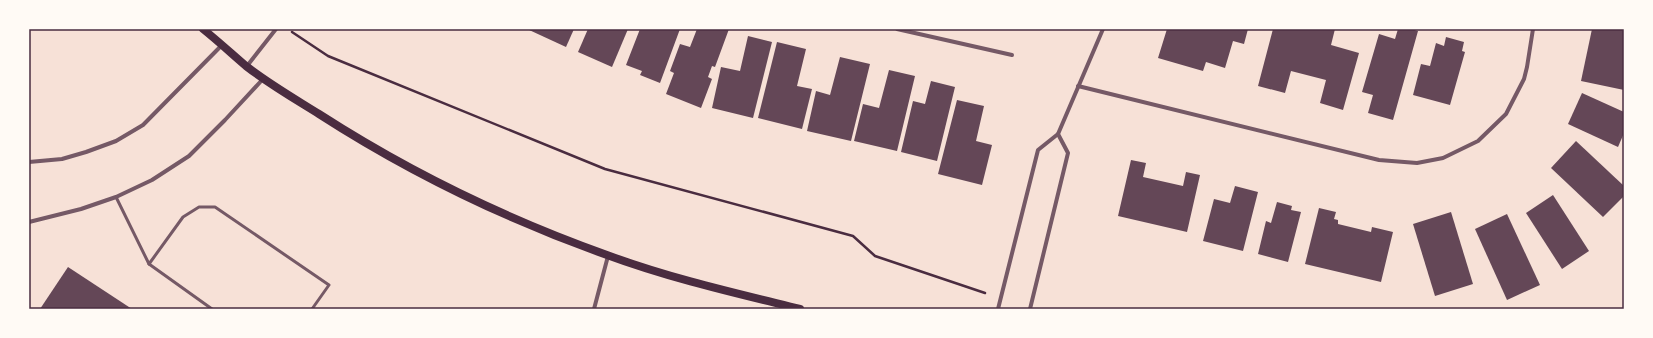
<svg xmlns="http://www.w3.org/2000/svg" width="1653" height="338" viewBox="0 0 1653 338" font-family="'Nunito Sans',sans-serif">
<rect width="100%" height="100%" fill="#f7e1d7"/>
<g fill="#644757">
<path d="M527 29H574L566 47Z"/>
<path d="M588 29H628L612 67 578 52Z"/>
<path d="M640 29H680L660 83 640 75 642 71 626 65Z"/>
<path d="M697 29H729L715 67 712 66 708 77 712 79 701 108 666 94 674 73 670 71 680 44 690 47Z"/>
<path d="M1167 29H1248L1244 44 1233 41 1225 68 1206 62 1203 71 1158 58Z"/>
<path d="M1273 29H1335L1331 45 1359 53 1343 110 1320 103 1326 80 1291 71 1285 93 1258 86Z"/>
<path d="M1398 29H1411L1418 31 1393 120 1368 113 1373 95 1362 92 1379 34 1395 39Z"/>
<path d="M1592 29H1624V90L1581 81Z"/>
<path d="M748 36 772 42 753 118 712 108 721 67 740 71Z"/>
<path d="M1446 37 1464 42 1462 51 1465 52 1450 105 1413 95 1421 64 1430 66 1436 43 1444 46Z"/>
<path d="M777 42 806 49 797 86 812 89 802 129 758 118Z"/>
<path d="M840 57 870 64 851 141 807 131 816 91 830 95Z"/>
<path d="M889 70 915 76 897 151 854 141 863 104 879 108Z"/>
<path d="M931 81 955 87 937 161 901 152 913 101 925 104Z"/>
<path d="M1582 93 1624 112V133L1618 147 1568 124Z"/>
<path d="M957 100 984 106 976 141 992 145 982 185 938 174Z"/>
<path d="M1576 141 1624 186V196L1603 217 1551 168Z"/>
<path d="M1131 160 1146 163 1143 177 1183 186 1186 172 1200 175 1187 232 1118 216Z"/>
<path d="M1235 186 1258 192 1243 251 1203 241 1214 199 1230 203Z"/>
<path d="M1553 195 1589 251 1562 269 1526 213Z"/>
<path d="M1277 202 1292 206 1291 210 1301 212 1288 262 1258 254 1266 221 1271 223Z"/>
<path d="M1319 208 1336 212 1334 219 1338 220V224L1371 232 1372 227 1393 232 1381 282 1305 264Z"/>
<path d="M1451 212 1473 284 1435 296 1413 224Z"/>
<path d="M1507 214 1540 285 1507 300 1475 229Z"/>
<path d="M68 267 132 309H40Z"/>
</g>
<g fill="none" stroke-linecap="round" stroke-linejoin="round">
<path stroke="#4a2c40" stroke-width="2.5" d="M292 32 328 56 605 169 853 236 875 256 985 293"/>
<g stroke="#755966" stroke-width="3">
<path d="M116 197 149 264 183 217 199 207H215L329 285 312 309"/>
<path d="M149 264 212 309"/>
</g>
<g stroke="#755966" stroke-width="4">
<path d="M897 29 1012 55"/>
<path d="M247 66 276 29"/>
<path d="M1078 86 1379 160 1417 163 1443 158 1478 141 1506 114 1524 79 1527 67 1533 29"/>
<path d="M29 162 62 159 86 152 116 141 143 125 222 45"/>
<path d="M29 222 81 209 116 197 152 180 189 156 225 120 263 79"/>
<path d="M594 309 608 256"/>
<path d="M998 309 1038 150 1058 134 1103 29"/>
<path d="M1030 309 1068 153 1058 134"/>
</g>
<path stroke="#4a2c40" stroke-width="8" d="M203 29C218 41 232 54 246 66 269 84 295 99 319 114 409 172 506 219 607 255 669 278 735 293 800 309"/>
</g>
<rect width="1653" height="338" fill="none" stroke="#fffaf5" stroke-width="60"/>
<rect x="30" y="30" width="1593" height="278" fill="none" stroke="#4a2c40" stroke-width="1.5"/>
</svg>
